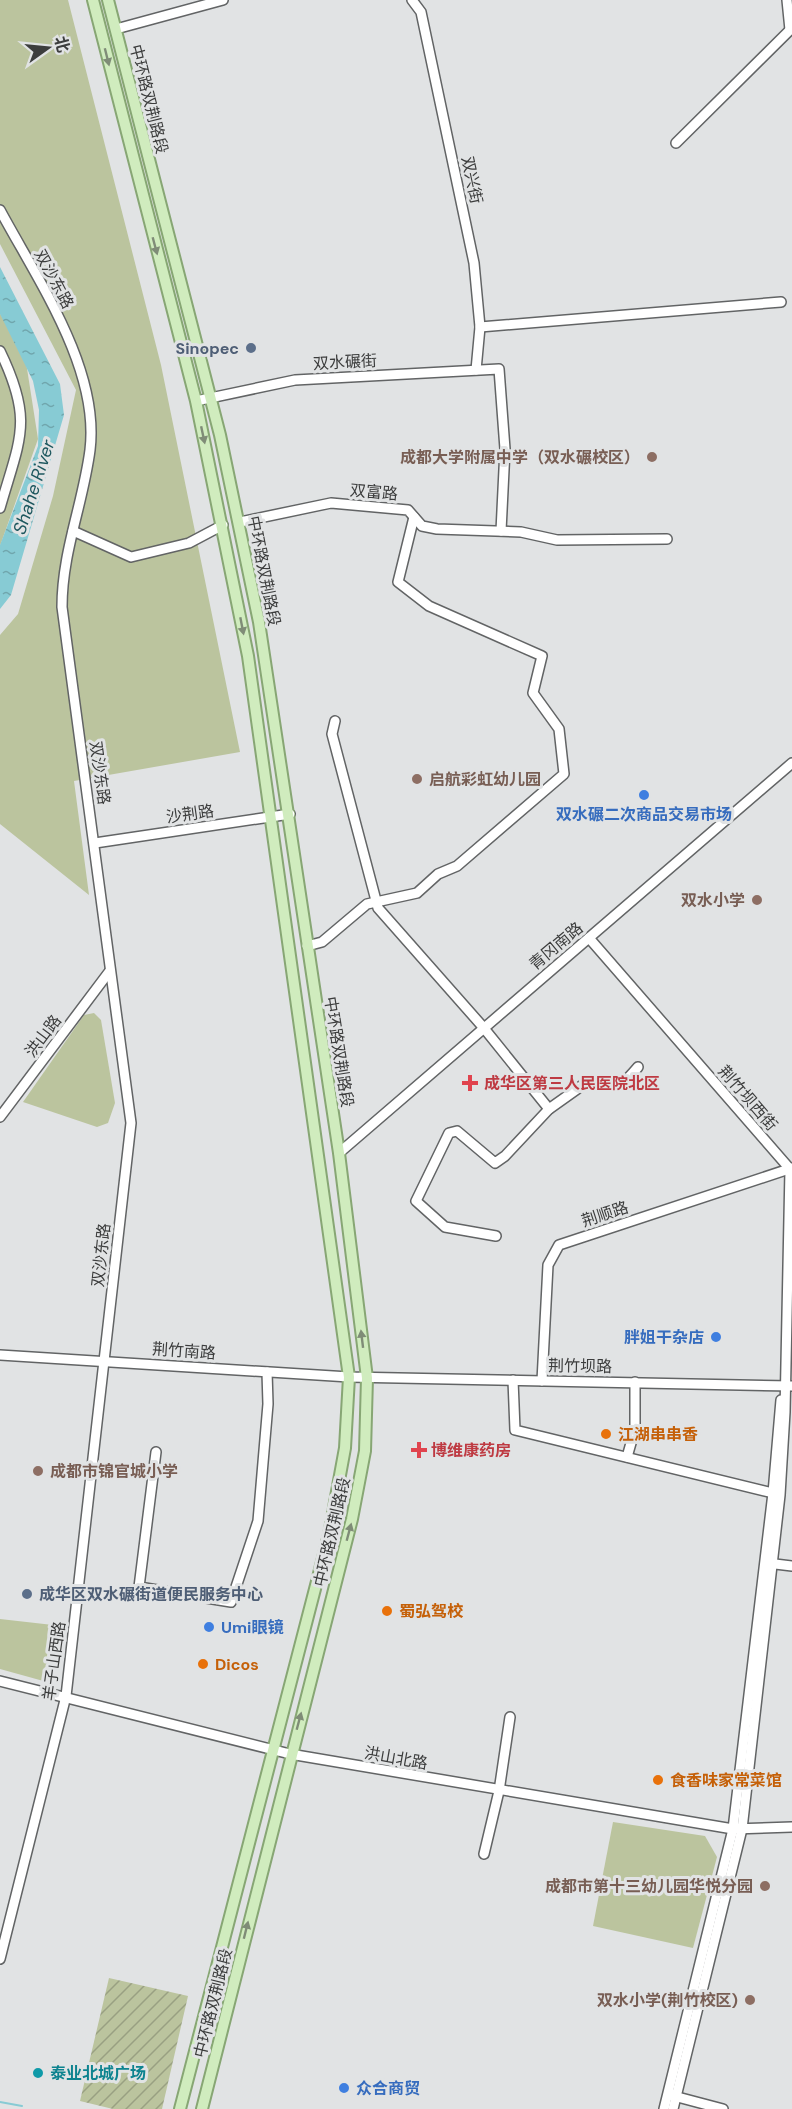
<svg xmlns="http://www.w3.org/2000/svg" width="792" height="2109" viewBox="0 0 792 2109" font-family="'DM Sans','Noto Sans SC',sans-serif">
<defs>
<pattern id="garden-furrows" width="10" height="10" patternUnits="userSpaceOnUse" patternTransform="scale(1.5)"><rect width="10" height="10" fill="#bbc49e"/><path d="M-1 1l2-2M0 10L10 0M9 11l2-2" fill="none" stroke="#99a082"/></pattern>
<pattern id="water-ripples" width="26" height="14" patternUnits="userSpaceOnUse" patternTransform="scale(1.5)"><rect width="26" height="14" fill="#87cbd4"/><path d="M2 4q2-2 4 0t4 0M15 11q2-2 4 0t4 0" fill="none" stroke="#70a6ad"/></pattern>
</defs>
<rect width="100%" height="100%" fill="#e1e3e4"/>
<g fill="#bbc49e">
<path d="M0 0H68L161 365 240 752 74 781 89 895 0 824V635L18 614 53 496 76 390 0 244Z"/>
<path d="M0 313 26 362 38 439 0 546Z"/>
<path d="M94 1013 101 1020 115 1103 108 1123 97 1127 23 1102 84 1015Z"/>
<path d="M0 1619 53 1625 47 1682 0 1669Z"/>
<path d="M613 1822 705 1836 717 1857 693 1948 593 1926Z"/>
</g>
<path fill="url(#garden-furrows)" d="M109 1978 188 1996 162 2109H113L80 2101Z"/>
<path fill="url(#water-ripples)" d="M0 267 60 384 64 415 11 595 0 609V545L38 446 39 410 33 381 0 314Z"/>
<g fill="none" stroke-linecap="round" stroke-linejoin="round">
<path stroke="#87cbd4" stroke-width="2" d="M0 2102 22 2106"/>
<defs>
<g id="minor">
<path d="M412 0 421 12 474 263 480 327 476 370"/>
<path d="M787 0 790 30"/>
<path d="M116 29 223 0"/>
<path d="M676 143 792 28"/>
<path d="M0 210C37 279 100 369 90 450 83 504 62 552 62 607L131 1123 66 1696 0 1959"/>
<path d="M480 327 781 302"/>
<path d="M0 351C34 421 20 438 0 508"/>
<path d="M196 401 295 380 499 369 505 449 501 531"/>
<path d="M240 522 331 503 408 510 422 526 437 529 521 532 557 540 667 539"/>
<path d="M73 531 131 557 189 543 223 525"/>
<path d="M335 721 332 734 378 908 483 1027 549 1109"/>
<path d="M95 843 290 814"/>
<path d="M589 938 790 1169 785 1412 780 1495 742 1829 673 2109"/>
<path d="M307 946 322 942 367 904 417 893 438 874 457 866 564 774 559 729 533 693 542 656 429 606 398 582 414 517"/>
<path d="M0 1117 109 972"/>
<path d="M339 1153 792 763"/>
<path d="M496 1236 445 1227 416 1201 449 1133 457 1131 495 1163 505 1156 549 1109 587 1082C618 1087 615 1094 638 1067"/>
<path d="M0 1355 349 1377 792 1386"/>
<path d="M513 1380 515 1430 773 1493"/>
<path d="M542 1381 548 1265 559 1245 792 1168"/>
<path d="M156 1452 139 1587 231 1602 258 1521 268 1404 267 1372"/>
<path d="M627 1457 635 1429V1382"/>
<path d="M767 1563 792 1566"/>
<path d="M0 1681 290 1754 733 1829 792 1827"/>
<path d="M484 1854 499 1791 510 1717"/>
<path d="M670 2095 723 2109"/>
<path d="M664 2109 733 1829 773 1493 781 1400"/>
</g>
<g id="major">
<path d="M93 0 196 401 248 656 349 1377 345 1448 329 1535 180 2109"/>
<path d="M108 0 220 435 259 622 339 1153 367 1378 365 1451 352 1519 202 2109"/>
</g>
</defs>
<use href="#minor" stroke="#626465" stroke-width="12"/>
<use href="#major" stroke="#87a674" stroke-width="14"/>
<use href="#minor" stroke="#fff" stroke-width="9"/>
<use href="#major" stroke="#d0ecbe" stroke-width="10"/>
</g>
<defs><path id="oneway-solid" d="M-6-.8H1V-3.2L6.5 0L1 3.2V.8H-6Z" transform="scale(1.5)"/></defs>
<g fill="#7f8c77">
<use href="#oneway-solid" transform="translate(107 57) rotate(76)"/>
<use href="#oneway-solid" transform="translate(155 246) rotate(75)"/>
<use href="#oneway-solid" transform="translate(203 435) rotate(78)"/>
<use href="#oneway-solid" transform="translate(242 626) rotate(79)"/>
<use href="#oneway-solid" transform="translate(362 1339) rotate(-97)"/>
<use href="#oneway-solid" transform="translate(349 1532) rotate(-75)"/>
<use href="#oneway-solid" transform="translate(299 1721) rotate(-75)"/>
<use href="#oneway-solid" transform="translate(246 1930) rotate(-76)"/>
</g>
<g fill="#5c6f8a" stroke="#e1e3e4" stroke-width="2">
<circle cx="251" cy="348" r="6"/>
<circle cx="27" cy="1594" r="6"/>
</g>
<g fill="#8d6e63" stroke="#e1e3e4" stroke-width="2">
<circle cx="652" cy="457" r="6"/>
<circle cx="417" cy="779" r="6"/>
<circle cx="757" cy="900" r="6"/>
<circle cx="38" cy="1471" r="6"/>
<circle cx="765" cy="1886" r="6"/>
<circle cx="750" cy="2000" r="6"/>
</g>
<g fill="#3f7fe0" stroke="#e1e3e4" stroke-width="2">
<circle cx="644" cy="795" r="6"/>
<circle cx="716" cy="1337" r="6"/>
<circle cx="209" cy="1627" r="6"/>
<circle cx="344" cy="2088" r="6"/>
</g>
<g fill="#e0444e" stroke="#e1e3e4" stroke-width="2">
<path d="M467 1074h6v6h6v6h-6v6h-6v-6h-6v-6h6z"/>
<path d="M416 1441h6v6h6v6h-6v6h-6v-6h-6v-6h6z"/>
</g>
<g fill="#e8710a" stroke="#e1e3e4" stroke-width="2">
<circle cx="606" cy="1434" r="6"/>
<circle cx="387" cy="1611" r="6"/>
<circle cx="203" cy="1664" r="6"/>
<circle cx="658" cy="1780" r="6"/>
</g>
<circle fill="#0f9aa8" stroke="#e1e3e4" stroke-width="2" cx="38" cy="2073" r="6"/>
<g text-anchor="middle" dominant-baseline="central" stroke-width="6" stroke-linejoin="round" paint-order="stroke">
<g font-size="16" fill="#3c3d3d" stroke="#e1e3e4">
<text transform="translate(149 99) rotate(76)">中环路双荆路段</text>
<text transform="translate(472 180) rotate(78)">双兴街</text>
<text transform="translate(54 279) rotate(62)">双沙东路</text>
<text transform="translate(345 362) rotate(-3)">双水碾街</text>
<text transform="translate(374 492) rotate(5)">双富路</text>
<text transform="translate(264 571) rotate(79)">中环路双荆路段</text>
<text transform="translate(100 773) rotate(82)">双沙东路</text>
<text transform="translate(190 814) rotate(-8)">沙荆路</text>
<text transform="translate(556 946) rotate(-40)">青冈南路</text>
<text transform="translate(43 1036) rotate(-53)">洪山路</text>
<text transform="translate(339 1052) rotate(81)">中环路双荆路段</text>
<text transform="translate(748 1098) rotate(49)">荆竹坝西街</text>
<text transform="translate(605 1214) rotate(-18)">荆顺路</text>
<text transform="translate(101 1255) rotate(-84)">双沙东路</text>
<text transform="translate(184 1351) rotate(4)">荆竹南路</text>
<text transform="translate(580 1366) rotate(1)">荆竹坝路</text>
<text transform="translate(332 1532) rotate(-77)">中环路双荆路段</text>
<text transform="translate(54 1661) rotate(-82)">羊子山西路</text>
<text transform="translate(396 1758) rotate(10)">洪山北路</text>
<text transform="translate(213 2003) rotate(-76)">中环路双荆路段</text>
</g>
<g font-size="16" font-weight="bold" fill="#4e5e75" stroke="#e1e3e4" text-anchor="end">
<text x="239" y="348">Sinopec</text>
<text x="39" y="1594" text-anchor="start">成华区双水碾街道便民服务中心</text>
</g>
<g font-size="16" font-weight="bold" fill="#785e54" stroke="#e1e3e4" text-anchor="end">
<text x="640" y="457">成都大学附属中学（双水碾校区）</text>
<text x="429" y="779" text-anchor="start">启航彩虹幼儿园</text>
<text x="745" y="900">双水小学</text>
<text x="50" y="1471" text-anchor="start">成都市锦官城小学</text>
<text x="753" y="1886">成都市第十三幼儿园华悦分园</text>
<text x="738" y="2000">双水小学(荆竹校区)</text>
</g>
<g font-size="16" font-weight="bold" fill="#366cbe" stroke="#e1e3e4" text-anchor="start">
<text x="644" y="814" text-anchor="middle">双水碾二次商品交易市场</text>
<text x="704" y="1337" text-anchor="end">胖姐干杂店</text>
<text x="221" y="1627">Umi眼镜</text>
<text x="356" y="2088">众合商贸</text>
</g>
<g font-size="16" font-weight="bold" fill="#be3a42" stroke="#e1e3e4" text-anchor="start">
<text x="484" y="1083">成华区第三人民医院北区</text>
<text x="431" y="1450">博维康药房</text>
</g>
<g font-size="16" font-weight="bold" fill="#c56008" stroke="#e1e3e4" text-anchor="start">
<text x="618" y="1434">江湖串串香</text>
<text x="399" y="1611">蜀弘驾校</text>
<text x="215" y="1664">Dicos</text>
<text x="670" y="1780">食香味家常菜馆</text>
</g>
<g font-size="16" font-weight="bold" fill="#0d838f" stroke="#e1e3e4" text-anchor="start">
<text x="50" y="2073">泰业北城广场</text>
</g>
<g font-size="18" font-style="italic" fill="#1d575e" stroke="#e1e3e4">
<text transform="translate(34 487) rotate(-72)">Shahe River</text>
</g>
</g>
<g transform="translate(48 48) rotate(75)" stroke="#e1e3e4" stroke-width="4.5" paint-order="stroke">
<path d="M0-4.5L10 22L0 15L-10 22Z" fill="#3c3d3d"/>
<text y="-9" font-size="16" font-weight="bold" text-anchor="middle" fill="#3c3d3d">北</text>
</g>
</svg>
